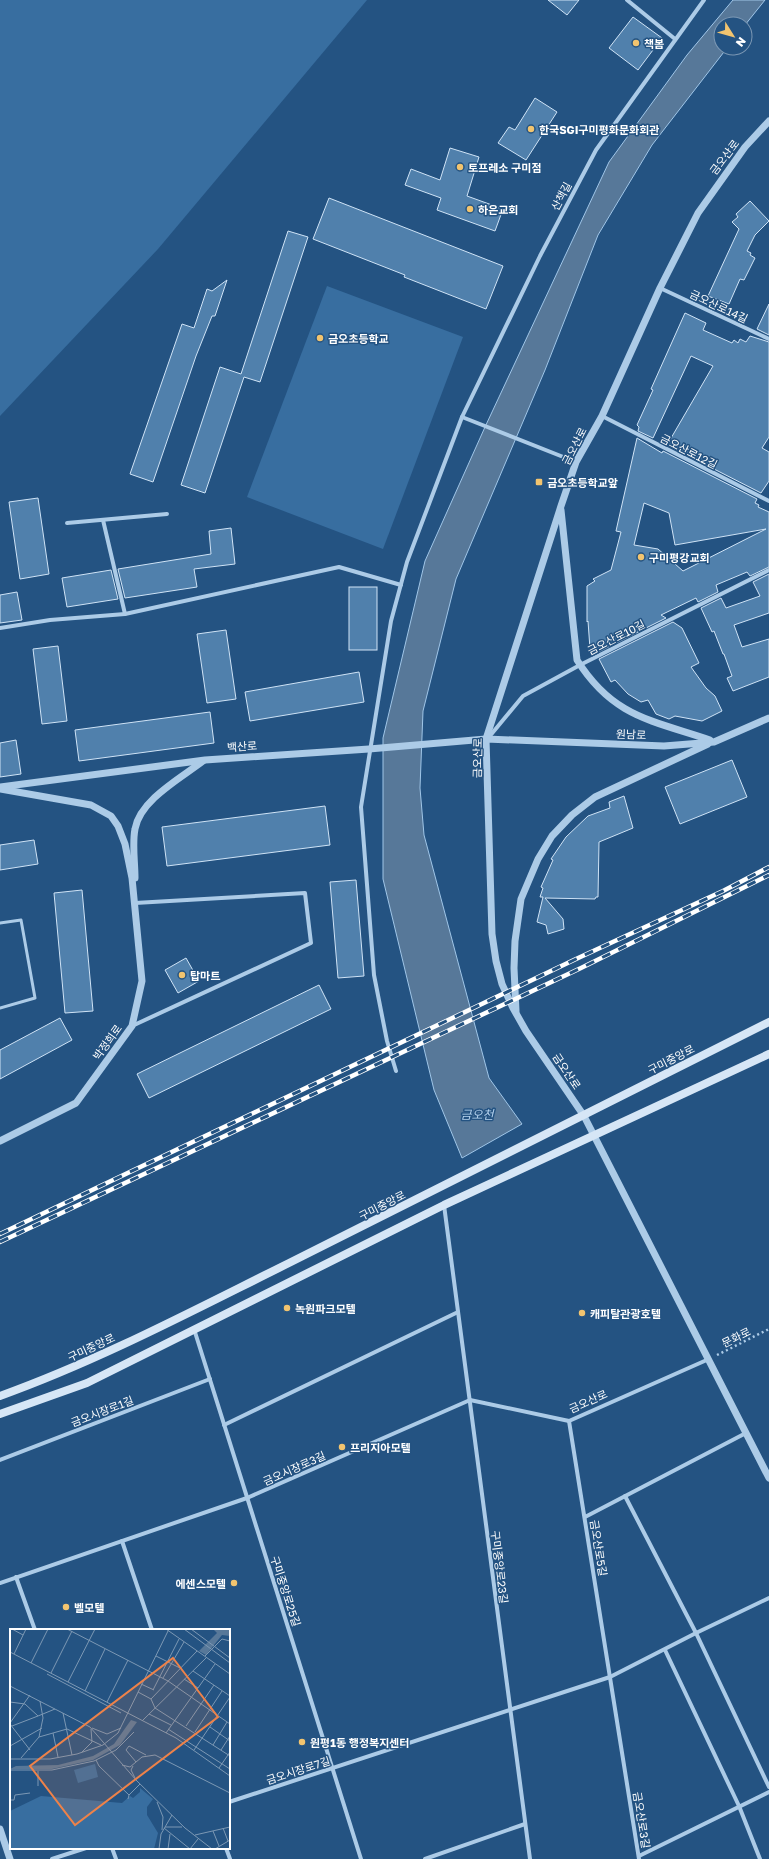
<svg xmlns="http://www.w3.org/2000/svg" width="769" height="1859" viewBox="0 0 769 1859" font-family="'Golos Text','Noto Sans KR',sans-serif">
<rect width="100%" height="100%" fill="#245382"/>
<g fill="#386ea0">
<path d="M0 0H367L158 249 0 416Z"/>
<path d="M327 286 463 337 383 549 247 497Z"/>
</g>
<path fill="#577899" stroke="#a0c6e8" d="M733 0H765L745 25V24H721V48H727L652 145 598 235 545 370 456 579 423 711 420 788 424 835 489 1078 522 1124 462 1158 434 1090 383 879V738L425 561 485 427 609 162 687 55Z"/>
<g fill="#5080ac" stroke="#cfe3f6" fill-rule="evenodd">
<path d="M548 0H579L567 15Z"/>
<path d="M633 17 662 38 638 70 609 48Z"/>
<path d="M535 98 557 112 526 160 498 143 509 127 515 130Z"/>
<path d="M450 148 479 157 467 196 503 209 495 231 437 210 441 198 405 185 411 169 440 180Z"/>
<path d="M329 198 503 266 486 309 404 277 405 275 313 239Z"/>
<path d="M750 201 769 221 755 235 747 251 751 253 750 255 755 258 744 280 740 279 729 304 708 296 739 229 732 222 738 217 736 214Z"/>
<path d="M288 231 308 237 260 382 244 377 205 493 181 485 220 367 241 374Z"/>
<path d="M227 280 215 316H212L196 356 153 482 130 474 182 324 194 328 207 289 212 291Z"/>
<path d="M769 304V335L757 329Z"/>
<path d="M685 313 706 323 703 330 732 343 734 340 738 343 740 339 746 342 750 336 769 342V437L762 448 769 452V481L761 493 667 445 713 366 691 356 653 438 638 431 639 427 637 425 653 390 651 389Z"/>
<path d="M637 438 662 453 663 451 757 499 755 503 759 505 758 507 769 512V567L750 576 747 572 716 585 718 592 698 602 696 598 661 615 666 618 596 653 590 649 588 621 587 622V586L595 581 593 579 611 570 621 532 616 531ZM644 503 669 513 675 545 766 529 683 571 658 549 634 545Z"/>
<path d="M38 498 49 574 20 579 9 502Z"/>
<path d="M231 528 235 564 194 569 197 587 125 598 118 569 211 554 209 531Z"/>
<path d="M111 570 118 599 67 607 62 578Z"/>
<path d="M769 574V613L734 625 742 647 769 639V677L733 691 727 678 732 676 724 654H723L714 631 712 632 701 608 721 598 726 608 760 596 753 582Z"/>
<rect x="349" y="587" width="28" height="63"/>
<path d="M17 592 22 620 0 623V595Z"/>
<path d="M673 622 682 628 699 663 691 667 706 688 715 696 722 711 702 721 675 716 669 719 656 714 648 700 641 702 628 694 615 680 611 682 599 659Z"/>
<path d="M226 630 236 699 207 703 197 634Z"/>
<path d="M58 646 67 721 42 724 33 649Z"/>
<path d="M359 672 364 702 250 721 245 692Z"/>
<path d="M210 712 214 743 79 761 75 730Z"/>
<path d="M16 740 21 774 0 777V743Z"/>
<path d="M732 760 747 797 680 824 665 787Z"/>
<path d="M624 796 633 828 599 842 598 897H596L595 899 545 898 563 919 564 929 548 934 546 925 537 922 543 897H540L543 888 541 887 553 860 551 859 566 837 588 816 610 808 609 802Z"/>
<path d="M325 806 330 845 167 866 162 827Z"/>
<path d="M34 840 38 864 0 870V845Z"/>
<path d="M356 880 364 976 338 978 330 882Z"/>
<path d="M82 890 93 1011 65 1013 54 893Z"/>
<path d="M186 958 199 981 178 993 165 970Z"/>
<path d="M319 985 331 1009 149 1098 137 1074Z"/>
<path d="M60 1018 72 1040 0 1079V1050Z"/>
</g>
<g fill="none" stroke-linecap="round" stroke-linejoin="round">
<path stroke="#accbe7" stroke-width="2.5" stroke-dasharray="2 3" stroke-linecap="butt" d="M717 1355 769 1329"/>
<path stroke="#accbe7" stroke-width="3" d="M0 923 21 920 35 998 0 1008"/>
<g stroke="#accbe7" stroke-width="4">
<path d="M627 0 675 39"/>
<path d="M660 288 769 339"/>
<path d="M602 416 769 501"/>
<path d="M462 417 576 462"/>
<path d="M103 520 125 614"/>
<path d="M67 523 167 514"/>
<path d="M0 628 50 620 125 614 339 567 401 585"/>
<path d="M489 737 523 696 580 665 769 570"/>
<path d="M132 1026 311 943 305 893 135 903"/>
<path d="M396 1071 387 1041 374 975 361 807 391 621 407 562 462 417 540 256 596 150 704 0"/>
<path d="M444 1205 530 1859"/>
<path d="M194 1329 361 1859"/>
<path d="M569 1421 639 1859"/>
<path d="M224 1425 458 1312"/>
<path d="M0 1460 210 1379"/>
<path d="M625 1496 696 1633 769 1787"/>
<path d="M585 1517 746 1433"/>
<path d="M122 1541 152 1630"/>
<path d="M16 1577 35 1630"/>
<path d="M0 1583 247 1498 470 1400 569 1421 709 1359"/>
<path d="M665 1650 739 1806 760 1859"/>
<path d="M229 1802 610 1677 696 1633 769 1598"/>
<path d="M112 1848 116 1859"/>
<path d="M226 1848 230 1859"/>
<path d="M639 1856 769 1792"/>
<path d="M52 1859 86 1848"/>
<path d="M425 1859 525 1824"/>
</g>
<g stroke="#accbe7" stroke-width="7">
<path d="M769 121 745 147 698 213 660 288 602 416 576 462 561 506 486 739 492 934 496 961 502 984 513 1008 526 1031 584 1116 769 1478"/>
<path d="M561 510 577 660C613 717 651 720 710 740"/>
<path d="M0 787 205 760 369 749 486 739 664 746 714 742 769 718"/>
<path d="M135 878C135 862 132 844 135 829 140 800 181 778 203 761"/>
<path d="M516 1011 514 968 515 941 521 899 538 859 552 836 572 815 595 797 708 744"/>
<path d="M0 1141 76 1103 132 1026 142 981 132 878 125 844 118 826 111 816 91 805 0 789"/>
<path d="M0 1829 10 1859"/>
</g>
<g stroke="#d6e6f6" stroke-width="8">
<path d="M0 1396C100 1360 194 1310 289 1263 449 1184 609 1103 769 1022"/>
<path d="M0 1414 87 1383 444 1205 769 1054"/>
</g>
<defs>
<g id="rail">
<path d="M0 1234 576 959 723 891 769 867"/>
<path d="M0 1242 581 968 769 875"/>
</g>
</defs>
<use href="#rail" stroke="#fff" stroke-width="4.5"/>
<use href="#rail" stroke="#245382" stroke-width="3" stroke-dasharray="9" stroke-linecap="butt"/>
</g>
<g fill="#f2c46f" stroke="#245382" stroke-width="1.5">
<circle cx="636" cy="43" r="4"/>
<circle cx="531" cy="129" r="4"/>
<circle cx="460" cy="167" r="4"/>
<circle cx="470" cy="209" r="4"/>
<circle cx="320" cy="338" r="4"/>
<rect x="535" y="478" width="8" height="8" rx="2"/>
<circle cx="641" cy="557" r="4"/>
<circle cx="182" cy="975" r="4"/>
<circle cx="287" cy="1308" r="4"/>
<circle cx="582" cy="1313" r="4"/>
<circle cx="342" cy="1447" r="4"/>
<circle cx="234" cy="1583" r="4"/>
<circle cx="66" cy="1607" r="4"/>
<circle cx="302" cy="1742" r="4"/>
</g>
<g text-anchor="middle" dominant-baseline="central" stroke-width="3" stroke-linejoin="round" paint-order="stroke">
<g font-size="11" font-weight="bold" fill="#fff" stroke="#245382" text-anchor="start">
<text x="644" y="43">책봄</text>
<text x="539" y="129">한국SGI구미평화문화회관</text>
<text x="468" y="167">토프레소 구미점</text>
<text x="478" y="209">하은교회</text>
<text x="328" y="338">금오초등학교</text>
<text x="547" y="482">금오초등학교앞</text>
<text x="649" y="557">구미평강교회</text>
<text x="190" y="975">탑마트</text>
<text x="295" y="1308">녹원파크모텔</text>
<text x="590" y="1313">캐피탈관광호텔</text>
<text x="350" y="1447">프리지아모텔</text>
<text x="226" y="1583" text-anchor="end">에센스모텔</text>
<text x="74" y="1607">벨모텔</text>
<text x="310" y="1742">원평1동 행정복지센터</text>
</g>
<g font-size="11" fill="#fff" stroke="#245382">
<text transform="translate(724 157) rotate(-53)">금오산로</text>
<text transform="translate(561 196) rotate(-62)">산책길</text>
<text transform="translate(719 306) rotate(25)">금오산로14길</text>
<text transform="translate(574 446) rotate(-63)">금오산로</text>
<text transform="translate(689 451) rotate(27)">금오산로12길</text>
<text transform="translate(616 637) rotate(-27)">금오산로10길</text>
<text transform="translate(631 734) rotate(2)">원남로</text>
<text transform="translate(242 746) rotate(-4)">백산로</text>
<text transform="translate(477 758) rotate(-89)">금오산로</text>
<text transform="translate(107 1042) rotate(-54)">박정희로</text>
<text transform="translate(671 1059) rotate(-27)">구미중앙로</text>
<text transform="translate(567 1071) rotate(56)">금오산로</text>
<text transform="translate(382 1205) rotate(-27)">구미중앙로</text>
<text transform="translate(736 1337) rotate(-26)">문화로</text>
<text transform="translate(91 1347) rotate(-25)">구미중앙로</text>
<text transform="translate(588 1401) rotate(-24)">금오산로</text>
<text transform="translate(102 1411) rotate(-21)">금오시장로1길</text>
<text transform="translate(294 1468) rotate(-24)">금오시장로3길</text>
<text transform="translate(599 1548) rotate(81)">금오산로5길</text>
<text transform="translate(500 1567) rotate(83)">구미중앙로23길</text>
<text transform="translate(286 1591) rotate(72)">구미중앙로25길</text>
<text transform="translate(298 1770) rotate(-18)">금오시장로7길</text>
<text transform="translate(642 1820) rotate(81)">금오산로3길</text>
</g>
<g font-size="12" font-style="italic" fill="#b7d4ef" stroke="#245382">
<text x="477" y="1114">금오천</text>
</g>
</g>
<g transform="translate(10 1629)">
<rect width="220" height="220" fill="#245382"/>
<path d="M85 135 88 148 68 154 64 141ZM130 159 143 170 137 178V186L148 204 144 220H0V182L31 167 112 174 120 167 123 169 130 163Z" fill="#386ea0"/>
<path d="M203 0H220V7L212 6 196 26 189 22 207 4ZM121 91 127 93 110 116 83 131 42 140H0L6 137 48 136 83 127 104 115Z" fill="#577899"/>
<path fill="none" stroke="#7c98b4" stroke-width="1" d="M2 0 13 6M57 0 158 52 220 95M156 0 220 45M174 0 220 34M181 0 220 29M0 23 166 109 220 147M4 25 16 0M146 27 170 39M195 27 212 10 220 12M21 34 38 0M183 42 220 67M41 44 62 2M37 45 111 84M153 49 174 13M174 50 188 59M58 53 85 0M131 55 144 61M0 57 80 98 126 151 175 199 202 220M143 61 169 10M75 62 95 20M128 63 141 70 145 79 220 127M141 70 187 22M0 73 15 75 28 87 45 80M97 73 118 31M53 84 62 126M139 85 161 96M132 92 196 29M0 94 20 66M0 95 20 121M2 97 28 87M176 97 204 56M200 98 220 112M82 99 97 105 111 99M158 100 220 140M185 103 212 62M43 104 48 128M156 104 205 35M29 108 57 100 91 116M203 116 217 93M0 117 32 99M184 121 220 68M211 121 220 107M72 123 82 113 81 100M11 129 29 108 33 89 30 72M0 130H40L67 125 93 116 108 104 159 0M86 131 89 137 119 166M126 133 116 121 119 117 136 126M112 136 120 138 132 128 145 126 220 164M123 137 121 141 125 149M209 139 220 123M0 141H42L84 132 106 121 124 103M28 157V142M118 170 119 166 130 155M0 171H4L5 166 20 164M147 173 153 188 152 201M155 198H172M154 199 180 220M213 199 218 212M203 202 209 217M185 206 220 198M149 220 151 205 162 186M158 220 160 205M180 220 188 210M205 220 220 211"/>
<path fill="#ee8249" fill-opacity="0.15" stroke="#ee8249" stroke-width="2" d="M163 29 208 88 65 196 20 137Z"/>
<rect width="220" height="220" fill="none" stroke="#fff" stroke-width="2"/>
</g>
<g transform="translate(733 36) rotate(127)"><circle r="19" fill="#245382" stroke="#7c98b4"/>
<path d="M0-3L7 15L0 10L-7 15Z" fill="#f2c46f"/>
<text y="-6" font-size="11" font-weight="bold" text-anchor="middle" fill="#ffffff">N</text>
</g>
</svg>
